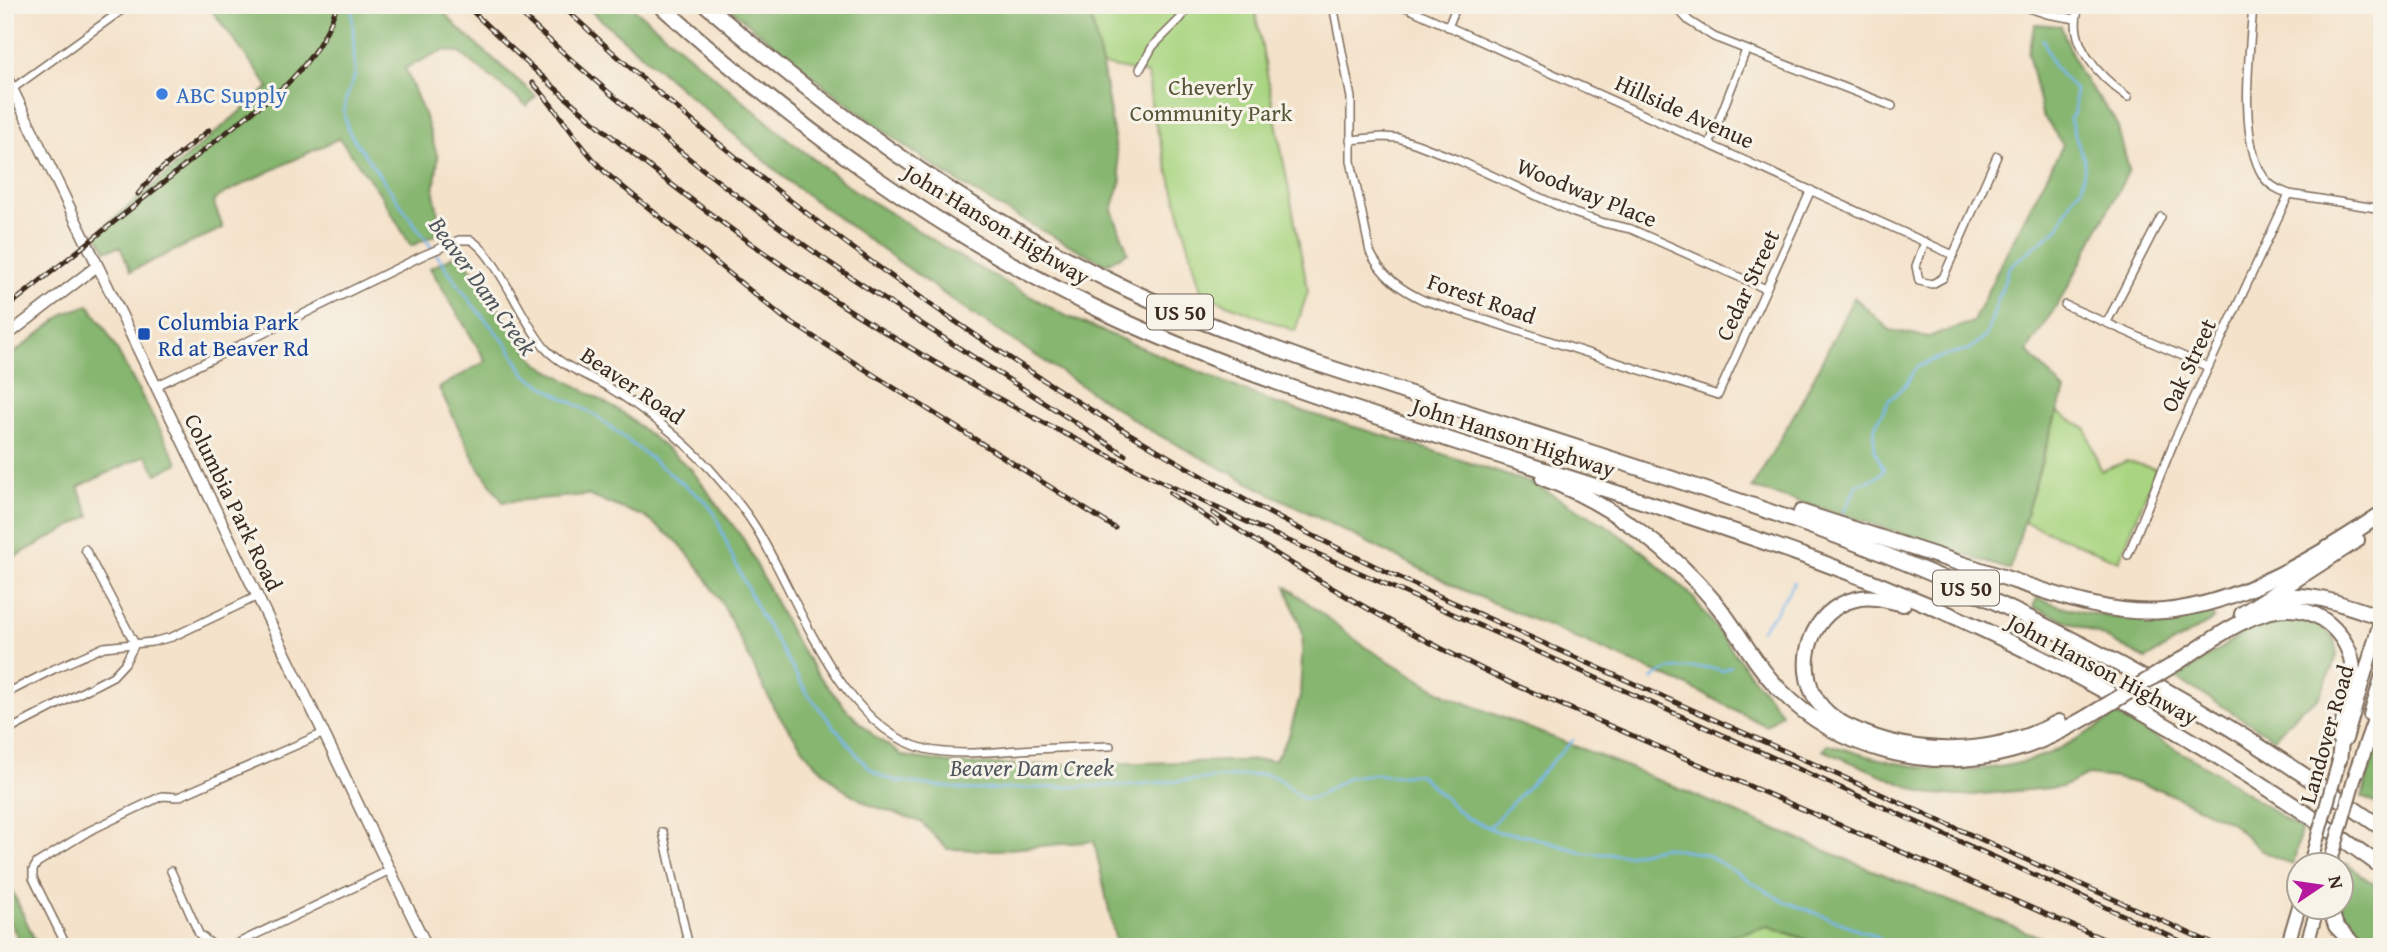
<svg xmlns="http://www.w3.org/2000/svg" width="2387" height="952" viewBox="0 0 2387 952" font-family="'Gentium Book Plus',serif">
<rect width="100%" height="100%" fill="#f7f3e8"/>
<filter id="ink" filterUnits="userSpaceOnUse"><feTurbulence type="fractalNoise" baseFrequency=".0143" numOctaves="2"/><feDisplacementMap in="SourceGraphic" scale="14" xChannelSelector="R" yChannelSelector="G"/><feConvolveMatrix kernelMatrix="1 2 1 2 8 2 1 2 1" color-interpolation-filters="sRGB"/></filter>
<filter id="wash" filterUnits="userSpaceOnUse"><feTurbulence type="fractalNoise" baseFrequency=".00686" numOctaves="4" result="noise"/><feDisplacementMap in="SourceGraphic" scale="28" xChannelSelector="R" yChannelSelector="G"/><feGaussianBlur stdDeviation="1.57" result="paint"/><feColorMatrix in="noise" values="0 0 0 0 0 0 0 0 0 0 0 0 0 0 0 0 0 1.4 0 .05"/><feComposite in="paint" operator="in"/></filter>
<g filter="url(#wash)">
<rect width="100%" height="100%" fill="#f4e2ca"/>
<g fill="#a9d581" stroke="#728050" stroke-width="2">
<path d="M1088 5H1254L1308 291 1295 331 1202 294 1152 111 1148 74 1102 65Z"/>
<path d="M2057 412 2086 429 2101 471 2127 461 2156 469 2119 561 2024 522Z"/>
<path d="M1768 926 1807 940 1803 947H1686Z"/>
</g>
<g fill="#86b66f" stroke="#607046" stroke-width="2">
<path d="M217 5H437L459 29 536 96 527 106 460 53 444 50 405 68 426 119 438 158 434 193 442 232 411 246 379 192 339 138 225 193 213 201 223 228 131 271 120 247 106 250 96 234 269 87 213 12 218 7Z"/>
<path d="M584 5H630L789 140 855 191 968 262 1066 316 1274 403 1409 443 1533 484 1606 525 1646 554 1692 596 1753 678 1782 713 1766 726 1688 686 1461 589 1263 490 1151 431 959 305 793 185Z"/>
<path d="M726 5H1088L1102 65 1121 181 1112 210 1128 252 1106 264C1068 244 1029 225 993 203 897 147 811 76 726 5Z"/>
<path d="M2035 24 2061 26 2079 72 2116 121 2129 170 2066 291 2027 351 2065 391 2049 435 2010 570 1870 523 1752 488 1803 399 1854 297 1890 330 1928 337 1973 322 2002 261 2063 145 2042 114 2028 53Z"/>
<path d="M460 253 537 363 623 413 690 468 744 540 793 637 819 676 847 710 874 736 903 756 958 764 1048 765 1275 760 1289 735 1300 696 1303 634 1286 586 1365 647 1448 696 1625 766 1867 868 2065 947H1828L1768 926 1686 947H1117L1094 841 998 850 947 849 921 822 870 805 841 788 810 758 775 710 724 607 701 570 679 543 645 517 587 495 503 502 476 463 439 388 486 361 430 268Z"/>
<path d="M89 305 106 330 178 463 157 474 146 455 78 487 90 516 5 562V360L66 313Z"/>
<path d="M2037 598C2101 621 2144 625 2210 609L2214 619 2146 659 2098 634 2033 607Z"/>
<path d="M2296 616 2318 622 2334 639 2337 656 2319 698 2302 708 2274 738 2176 678 2245 632 2271 620Z"/>
<path d="M2117 715 2217 773 2301 830 2293 865 2262 851 2232 823 2161 790 2116 778 2088 775 2062 787 1959 796 1924 793 1823 750 1828 744C1900 768 1973 783 2047 754 2071 744 2095 728 2117 715Z"/>
<path d="M2382 726V807L2362 797Z"/>
<path d="M2346 863 2382 891V947H2373L2335 913V907L2342 906V872Z"/>
<path d="M5 875 38 947H23L5 913Z"/>
</g>
<g fill="none" stroke-linecap="round" stroke-linejoin="round">
<g stroke="#7bb8ed" stroke-width="2.5">
<path d="M352 5 355 75 346 99 344 113 348 130 357 144 473 305 508 346 525 374 551 391 595 415 705 501 715 514 731 554 760 614 807 693 859 757 869 768 883 777 896 781 970 790 1130 785 1265 774 1278 778 1302 798 1307 799 1316 797 1349 777 1374 774 1392 776 1413 774 1420 775 1465 817 1499 832 1524 835 1585 853 1628 855 1664 847 1707 855 1781 900 1876 936 1892 947"/>
<path d="M1843 513 1858 484 1876 478 1884 470 1875 451 1874 439 1875 426 1889 400 1907 383 1914 370 1919 366 1946 355 1970 349 1986 336 2009 267 2058 228 2074 196 2082 188 2085 159C2079 151 2073 129 2070 119L2075 111V90L2053 66 2043 39"/>
<path d="M1761 630 1777 610 1794 582"/>
<path d="M1652 679C1669 666 1675 668 1695 668 1705 668 1712 666 1722 671L1731 666"/>
<path d="M1488 828 1573 740"/>
</g>
</g>
</g>
<g filter="url(#ink)">
<g fill="none" stroke-linecap="round" stroke-linejoin="round">
<defs>
<g id="minor">
<path d="M1333 5 1351 98V161L1370 252C1382 276 1400 289 1423 300L1718 395 1811 190"/>
<path d="M1401 5 1951 254"/>
<path d="M1674 5 1689 21 1714 37 1892 106"/>
<path d="M2019 5 2047 14 2076 19"/>
<path d="M2080 5C2064 42 2101 78 2128 97"/>
<path d="M2253 5C2250 51 2238 136 2263 176 2269 186 2279 190 2289 194L2382 209"/>
<path d="M1448 27 1457 5"/>
<path d="M1140 69 1153 46 1180 19 1190 5"/>
<path d="M12 89 129 5"/>
<path d="M1350 140 1382 137 1398 138 1417 144 1458 160 1574 213 1604 223 1631 229 1766 289"/>
<path d="M1710 143 1746 50"/>
<path d="M1925 242 1916 266 1919 281 1932 284 1943 278 1997 156"/>
<path d="M2065 305 2208 367"/>
<path d="M2107 322 2161 217"/>
<path d="M156 386 424 255 459 240H471C497 255 523 323 545 348 561 366 588 375 608 387 646 410 680 437 710 469 727 488 743 507 756 528 798 596 839 727 925 749 955 756 990 752 1020 750 1050 748 1080 747 1110 746"/>
<path d="M2128 555 2175 439 2289 194"/>
<path d="M5 694 54 669 104 647 152 642 172 637 258 596"/>
<path d="M5 732 113 676 125 663 135 644 85 549"/>
<path d="M663 832 689 947"/>
<path d="M171 871 199 934 215 947"/>
<path d="M67 947 33 878V870L37 863 89 831 162 796 178 797 324 733"/>
<path d="M230 947 390 870"/>
</g>
<g id="tertiary">
<path d="M5 74 427 947"/>
<path d="M5 337 97 266"/>
</g>
<g id="primary">
<path d="M2370 715 2382 675"/>
<path d="M2346 739 2382 615"/>
<path d="M2287 947 2300 903"/>
<path d="M2306 947 2318 906"/>
</g>
<g id="motorway">
<path d="M660 5C793 124 938 233 1100 310 1203 359 1310 395 1419 430 1552 473 1686 513 1818 561 2018 634 2210 741 2382 867"/>
<path d="M706 5C835 117 974 217 1129 290 1189 318 1250 340 1312 362 1406 392 1499 423 1593 453 1711 491 1828 529 1942 578 2097 645 2244 731 2382 828"/>
<path d="M1543 478C1610 503 1672 550 1717 605 1739 632 1755 665 1780 690 1839 750 1929 773 2010 751 2038 744 2063 731 2087 717"/>
<path d="M1801 512C1862 532 1923 551 1984 571 2042 589 2102 616 2164 611 2238 605 2321 555 2381 514"/>
<path d="M2272 598C2310 590 2346 606 2381 617L2382 620"/>
<path d="M1903 604C1887 600 1872 595 1856 599 1811 609 1793 665 1818 702 1830 719 1848 727 1866 734 1928 758 2000 753 2059 722"/>
<path d="M2242 614 2357 540"/>
<path d="M2178 662C2220 636 2281 583 2329 624 2343 636 2352 652 2353 671 2354 688 2347 702 2344 718 2341 732 2341 747 2339 761"/>
<path d="M2356 773 2382 700"/>
<path d="M2329 906 2336 926 2356 947"/>
</g>
</defs>
<use href="#minor" stroke="#7c6a5a" stroke-width="10"/>
<use href="#tertiary" stroke="#7c6a5a" stroke-width="13"/>
<use href="#primary" stroke="#7c6a5a" stroke-width="16"/>
<use href="#motorway" stroke="#7c6a5a" stroke-width="18"/>
<use href="#minor" stroke="#fff" stroke-width="7"/>
<use href="#tertiary" stroke="#fff" stroke-width="10"/>
<use href="#primary" stroke="#fff" stroke-width="12"/>
<use href="#motorway" stroke="#fff" stroke-width="14"/>
<defs>
<g id="rail">
<path d="M466 5C653 189 872 339 1107 455 1243 523 1384 583 1523 645 1747 746 1970 848 2194 947"/>
<path d="M511 5C600 88 694 166 793 237 901 314 1015 382 1125 455"/>
<path d="M561 5C767 197 1000 366 1247 501 1377 572 1514 629 1648 690 1839 775 2030 861 2220 947"/>
<path d="M533 83C560 112 579 147 607 174L784 318 1115 528"/>
<path d="M138 194 154 175 209 130"/>
<path d="M5 309 287 84C310 61 327 37 337 5"/>
<path d="M1170 493 1217 524"/>
<path d="M1213 513C1310 578 1407 634 1513 684L2122 947"/>
</g>
</defs>
<use href="#rail" stroke="#3b2a1e" stroke-width="5"/>
<use href="#rail" stroke="#f7f3e8" stroke-width="2.5" stroke-dasharray="8" stroke-linecap="butt"/>
<defs>
<g id="primary-bridge">
<path d="M2312 857 2339 761"/>
<path d="M2330 864 2356 773"/>
</g>
<path id="motorway-bridge" d="M2087 717 2178 662"/>
</defs>
<use href="#primary-bridge" stroke="#7c6a5a" stroke-width="16" stroke-linecap="butt"/>
<use href="#motorway-bridge" stroke="#7c6a5a" stroke-width="18" stroke-linecap="butt"/>
<use href="#primary-bridge" stroke="#fff" stroke-width="12"/>
<use href="#motorway-bridge" stroke="#fff" stroke-width="14"/>
</g>
</g>
<circle fill="#3f7fe0" stroke="#f7f3e8" stroke-width="2.5" cx="162" cy="94" r="7"/>
<rect fill="#1a4fb4" stroke="#f7f3e8" stroke-width="2.5" x="137" y="327" width="14" height="14" rx="3.5"/>
<g text-anchor="middle" dominant-baseline="central" stroke-width="6" stroke-linejoin="round" paint-order="stroke">
<g fill="#f7f3e8" stroke="#73665b" stroke-width="2">
<rect x="1147" y="294.5" width="66" height="35" rx="5"/>
<rect x="1933" y="570.5" width="66" height="35" rx="5"/>
</g>
<g font-size="21" font-weight="bold" fill="#3b2a1e">
<text x="1180" y="312">US 50</text>
<text x="1966" y="588">US 50</text>
</g>
<g font-size="23" fill="#565537" stroke="#f7f3e8">
<text x="1211" y="86">Cheverly<tspan x="1211" dy="26">Community Park</tspan></text>
</g>
<g font-size="23" fill="#366cbe" stroke="#f7f3e8" text-anchor="start">
<text x="176" y="94">ABC Supply</text>
</g>
<g font-size="23" fill="#3b2a1e" stroke="#f7f3e8">
<text transform="translate(1685 111) rotate(24)">Hillside Avenue</text>
<text transform="translate(1587 192) rotate(22)">Woodway Place</text>
<text transform="translate(997 224) rotate(31)">John Hanson Highway</text>
<text transform="translate(1747 285) rotate(-65)">Cedar Street</text>
<text transform="translate(1482 298) rotate(19)">Forest Road</text>
<text transform="translate(2188 365) rotate(-65)">Oak Street</text>
<text transform="translate(633 385) rotate(34)">Beaver Road</text>
<text transform="translate(1514 437) rotate(18)">John Hanson Highway</text>
<text transform="translate(234 502) rotate(64)">Columbia Park Road</text>
<text transform="translate(2103 669) rotate(28)">John Hanson Highway</text>
<text transform="translate(2326 734) rotate(-74)">Landover Road</text>
</g>
<g font-size="23" fill="#164399" stroke="#f7f3e8" text-anchor="start">
<text x="158" y="321">Columbia Park<tspan x="158" dy="26">Rd at Beaver Rd</tspan></text>
</g>
<g font-size="24" font-style="italic" fill="#4e555c" stroke="#f7f3e8">
<text transform="translate(483 286) rotate(54)">Beaver Dam Creek</text>
<text x="1032" y="767">Beaver Dam Creek</text>
</g>
</g>
<rect width="2387" height="952" fill="none" stroke="#f7f3e8" stroke-width="28"/>
<g transform="translate(2320 886) rotate(77)"><circle r="33" fill="#f7f3e8" stroke="#aca397" stroke-width="2"/>
<path d="M0-5L12 26L0 18L-12 26Z" fill="#b5179e"/>
<text y="-10" font-size="19" font-weight="bold" text-anchor="middle" fill="#3b2a1e">N</text>
</g>
</svg>
